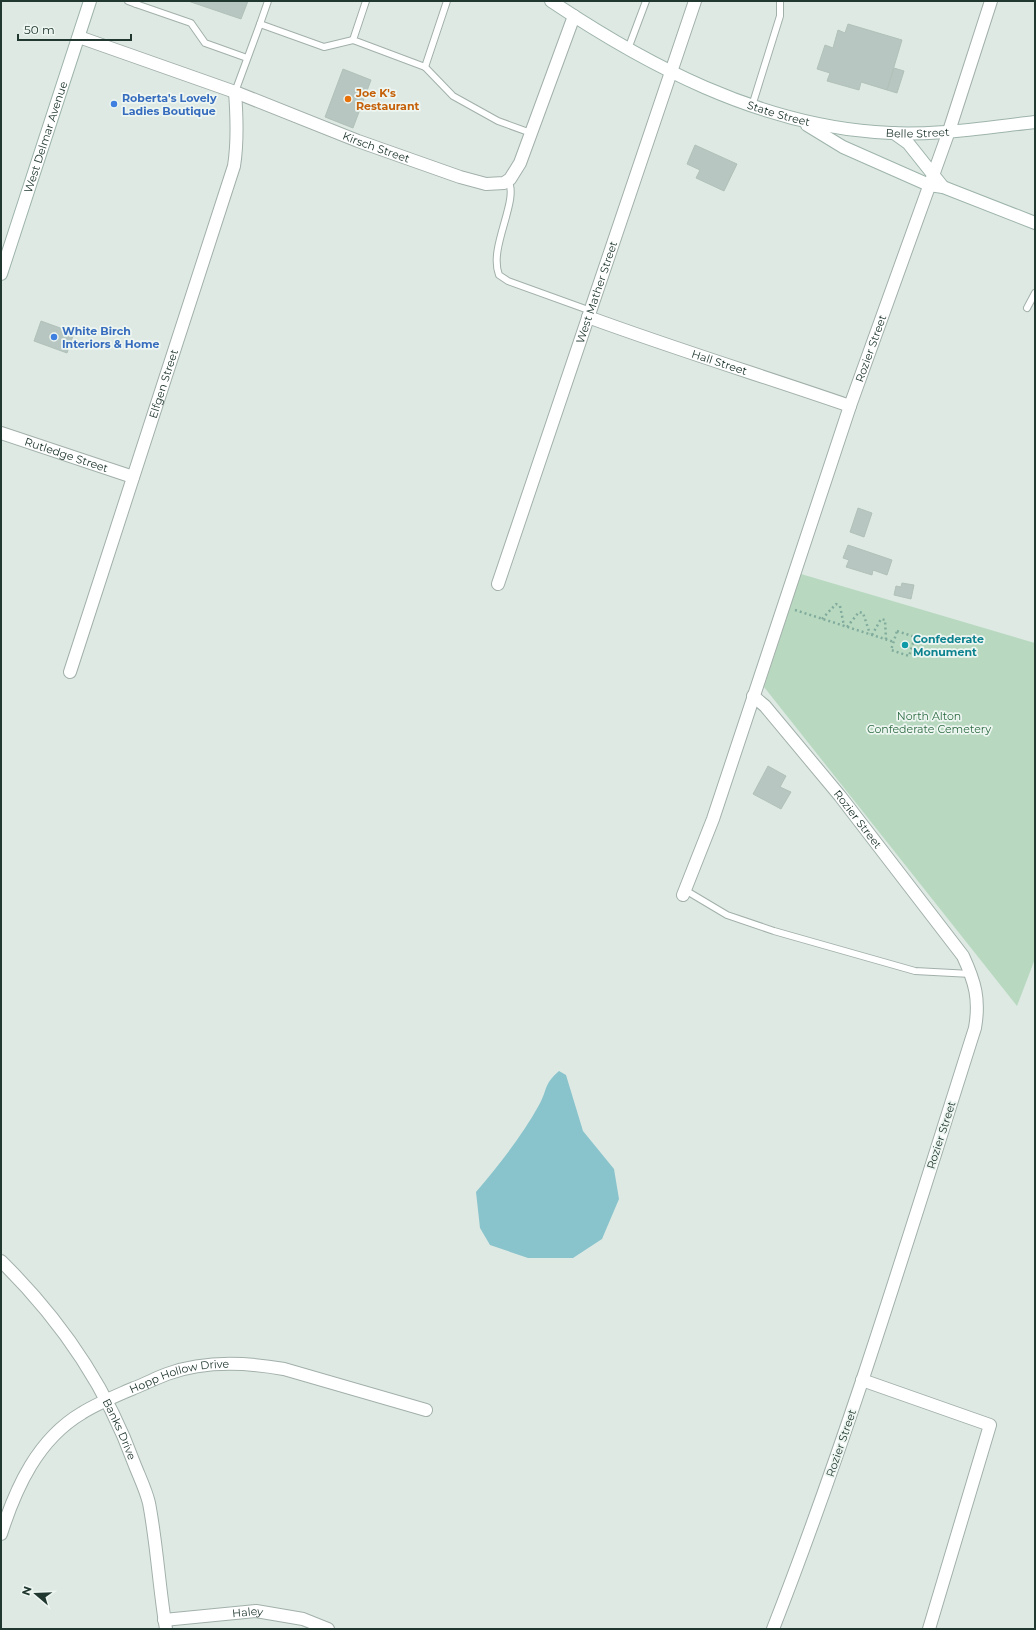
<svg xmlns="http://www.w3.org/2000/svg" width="1036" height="1630" viewBox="0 0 1036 1630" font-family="Montserrat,sans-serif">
<rect width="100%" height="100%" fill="#dee9e4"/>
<path fill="#b8d9c0" d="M801 574 1035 643V959L1017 1006 764 687Z"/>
<path fill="#89c4cc" d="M559 1071 566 1075 583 1131 614 1169 619 1199 602 1239 573 1258H528L490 1245 480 1228 476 1192C499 1165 522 1136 539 1105 548 1089 543 1085 559 1071Z"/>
<g fill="#b7c6c0" stroke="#b1c2ba">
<path d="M188 1H248L241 19Z"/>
<path d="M848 24 902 40 887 90 861 82 859 90 827 81 830 73 817 69 825 45 833 48 838 30 845 33Z"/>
<path d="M894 68 904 71 897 93 887 90Z"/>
<path d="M343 69 371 80 353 128 325 117Z"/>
<path d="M695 145 737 164 724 191 696 178 700 170 687 164Z"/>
<path d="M41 321 74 333 67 353 34 341Z"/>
<path d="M858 508 872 513 864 537 850 532Z"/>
<path d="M848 545 892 560 887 575 873 570 872 575 846 567 849 560 843 558Z"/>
<path d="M902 583 914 585 911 599 894 595 896 586 901 587Z"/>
<path d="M768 766 786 776 780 787 791 792 781 809 753 794Z"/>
</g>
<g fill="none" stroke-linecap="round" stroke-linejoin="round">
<defs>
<g id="lane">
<path d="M128 1 136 4 137 1"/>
<path d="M268 1 260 24 324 47 353 40"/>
<path d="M366 1 353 40 425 67 447 1"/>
<path d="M136 4 191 23 205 43 247 58"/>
<path d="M628 49 646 1"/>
<path d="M425 67 453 96 498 121 531 133"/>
<path d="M235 92 260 24"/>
<path d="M752 106 780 16V1"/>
<path d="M508 180C520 200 488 247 499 275L508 281 591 311"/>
<path d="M1027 308 1035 293"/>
<path d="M685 890 727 915 774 931 915 971 971 974"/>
</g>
<g id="street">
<path id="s1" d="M79 37 235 92 358 141 460 177 486 184 504 183 510 179 520 163 574 16"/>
<path id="s2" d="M588 317C675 349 763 376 850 406"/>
<path id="s3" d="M1 433 133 477"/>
<path id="s4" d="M498 584 695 1"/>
<path id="s5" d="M70 672 234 166C238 141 237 118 235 92"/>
<path id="s6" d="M753 696 765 706 840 796 963 956C975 982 980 999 975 1028 911 1229 850 1432 773 1629"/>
<path id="s7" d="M683 895 713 819 850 406 949 131 991 1"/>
<path id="s8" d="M1 1261C60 1319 106 1386 134 1463 139 1476 146 1490 149 1503 157 1545 159 1587 166 1629"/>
<path d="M862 1380 990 1425 929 1629"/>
<path id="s9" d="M1 1534C16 1487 38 1439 82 1413 98 1403 116 1396 134 1388 145 1384 156 1378 167 1374 205 1360 245 1362 284 1369L426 1410"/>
<path id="s10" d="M164 1620 256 1611 303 1619 328 1629"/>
</g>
<g id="secondary">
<path id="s11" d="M551 1C648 66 757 123 875 132 929 137 982 128 1035 122"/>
<path d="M807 125 843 147 929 185 943 187 1035 223"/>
<path d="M894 133 908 143 943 187"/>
<path id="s12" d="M1 274 90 1"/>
</g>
</defs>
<use href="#lane" stroke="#a2b0aa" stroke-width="8"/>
<use href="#street" stroke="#a2b0aa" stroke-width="14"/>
<use href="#secondary" stroke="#9eb4ab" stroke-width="14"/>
<g stroke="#81ab9c" stroke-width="2.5" stroke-dasharray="2 3" stroke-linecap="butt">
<path d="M795 610 894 642"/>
<path d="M822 619 836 604 840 606 844 626"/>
<path d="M847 627 859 612 863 613 870 634"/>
<path d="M897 631 915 637 909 656 891 650Z"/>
<path d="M872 635 881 619 885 620 886 639"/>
</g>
<use href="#lane" stroke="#fff" stroke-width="6"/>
<use href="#street" stroke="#fff" stroke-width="12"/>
<use href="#secondary" stroke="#fff" stroke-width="12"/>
</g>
<circle fill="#e8710a" stroke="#eef6f2" stroke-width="1.5" cx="348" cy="99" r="4"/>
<g fill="#3f7fe0" stroke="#eef6f2" stroke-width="1.5">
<circle cx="114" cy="104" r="4"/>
<circle cx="54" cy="337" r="4"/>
</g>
<circle fill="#0f9aa8" stroke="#eef6f2" stroke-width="1.5" cx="905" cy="645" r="4"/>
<g text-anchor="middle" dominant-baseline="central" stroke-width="3.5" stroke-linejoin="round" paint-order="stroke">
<g font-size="11" font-weight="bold" fill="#c56008" stroke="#eef6f2" text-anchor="start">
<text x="356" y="93">Joe K's<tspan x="356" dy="13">Restaurant</tspan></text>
</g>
<g font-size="11" font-weight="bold" fill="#366cbe" stroke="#eef6f2" text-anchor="start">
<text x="122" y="98">Roberta's Lovely<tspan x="122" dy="13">Ladies Boutique</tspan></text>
<text x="62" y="331">White Birch<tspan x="62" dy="13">Interiors &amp; Home</tspan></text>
</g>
<g font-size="11" fill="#213830" stroke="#eef6f2">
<text stroke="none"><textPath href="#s11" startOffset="255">State Street</textPath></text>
<text stroke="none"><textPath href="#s11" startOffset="396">Belle Street</textPath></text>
<text stroke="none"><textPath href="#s12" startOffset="144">West Delmar Avenue</textPath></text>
<text stroke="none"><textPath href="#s1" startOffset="317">Kirsch Street</textPath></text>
<text stroke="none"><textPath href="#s4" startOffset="308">West Mather Street</textPath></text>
<text stroke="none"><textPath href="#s7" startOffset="578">Rozier Street</textPath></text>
<text stroke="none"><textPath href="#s2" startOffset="139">Hall Street</textPath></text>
<text stroke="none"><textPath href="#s5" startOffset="303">Elfgen Street</textPath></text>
<text stroke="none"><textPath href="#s3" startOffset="69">Rutledge Street</textPath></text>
<text stroke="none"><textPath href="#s6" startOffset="162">Rozier Street</textPath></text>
<text transform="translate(941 1135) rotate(-72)">Rozier Street</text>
<text stroke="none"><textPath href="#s9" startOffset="254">Hopp Hollow Drive</textPath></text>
<text stroke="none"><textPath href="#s8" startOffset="207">Banks Drive</textPath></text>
<text transform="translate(841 1443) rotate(-71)">Rozier Street</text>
<text stroke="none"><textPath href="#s10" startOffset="84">Haley</textPath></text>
</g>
<g font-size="11" font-weight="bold" fill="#0d838f" stroke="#eef6f2" text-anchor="start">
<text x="913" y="639">Confederate<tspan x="913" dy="13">Monument</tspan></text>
</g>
<g font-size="11" fill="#2e6c43" stroke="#eef6f2">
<text x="929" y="716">North Alton<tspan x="929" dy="13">Confederate Cemetery</tspan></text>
</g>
</g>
<rect width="1036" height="1630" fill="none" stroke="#213830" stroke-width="4"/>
<g transform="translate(36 1594) rotate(289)" stroke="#eef6f2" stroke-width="3" paint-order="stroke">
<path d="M0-3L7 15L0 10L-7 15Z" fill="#213830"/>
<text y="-6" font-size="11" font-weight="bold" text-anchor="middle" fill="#213830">N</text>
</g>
<path d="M18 34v6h113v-6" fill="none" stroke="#213830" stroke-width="2"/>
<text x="24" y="34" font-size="12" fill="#213830" stroke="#eef6f2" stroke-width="3" paint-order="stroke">50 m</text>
</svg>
